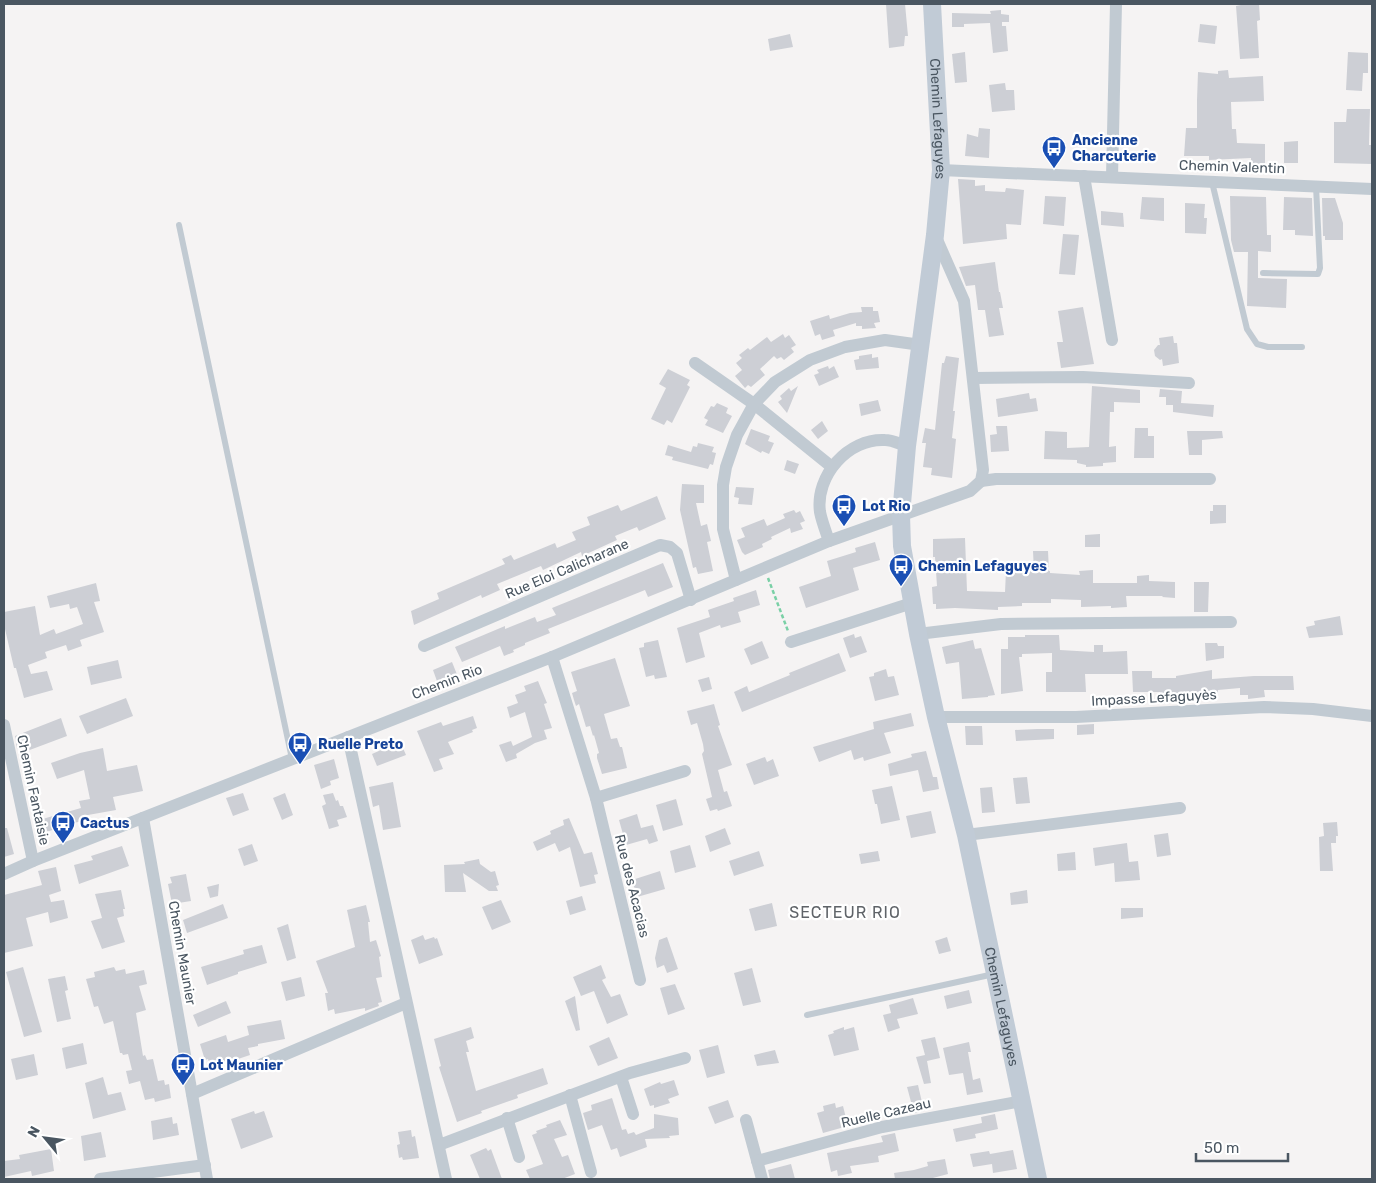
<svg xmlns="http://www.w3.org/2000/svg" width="1376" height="1183" viewBox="0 0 1376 1183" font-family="Rubik,sans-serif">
<rect width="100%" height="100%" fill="#f5f3f3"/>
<g fill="#cdcfd5">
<path d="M886 4H905L908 36H905L904 46 889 48Z"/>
<path d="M1241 4H1259L1260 20 1257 21 1259 58 1240 59 1236 6 1241 5Z"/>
<path d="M1001 10V14L1009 15V22H1002V26H1006L1008 51 993 53 990 23 964 24V27H952V13L991 14 990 11Z"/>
<path d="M1200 24 1217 26 1215 44 1198 42Z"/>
<path d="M790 34 793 47 770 51 768 39Z"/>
<path d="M965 52 967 82 955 83 952 54Z"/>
<path d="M1348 52 1368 53V73H1363L1362 91 1346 90Z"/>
<path d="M1228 70 1229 78 1263 76 1264 101 1231 102 1232 129H1236L1237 143 1265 144V168H1251V158L1209 160V156H1184L1186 128H1197V100L1198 72 1218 74V71Z"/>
<path d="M1005 83 1006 90H1014L1015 110 992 112 989 85Z"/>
<path d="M1347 109H1370L1369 145H1372V164L1334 163V122H1346Z"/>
<path d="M979 128 990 129 989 158 965 156 967 134 978 137Z"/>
<path d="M1298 141V163H1284V142Z"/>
<path d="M958 179 975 180V186L985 185V191L1005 192 1006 188 1024 190 1021 225 1006 224 1007 239 963 244Z"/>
<path d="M1045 196 1066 197 1064 226 1043 224Z"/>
<path d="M1230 196 1266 197 1267 235H1271V252L1258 251V278L1287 279 1286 308 1247 306 1248 252H1234L1231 240Z"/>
<path d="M1142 197 1164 198V221L1140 219Z"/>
<path d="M1284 197 1312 198 1313 236 1295 235V230H1283Z"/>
<path d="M1322 198H1335L1343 223V240H1325V236H1323Z"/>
<path d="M1185 203 1205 204 1204 218H1207L1206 234 1185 233Z"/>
<path d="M1101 211 1123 213 1124 227 1101 225Z"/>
<path d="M1063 234 1079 235 1075 275 1059 274Z"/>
<path d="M995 262 999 292H1000L1003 308H999L1004 335 989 337 985 310H978L975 285 966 286 959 267Z"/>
<path d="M861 307H873V311H878L880 322 874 323 876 328 862 329V326H856V323L833 330 835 336 822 340 820 334 815 336 810 321 829 315 830 319 850 313 862 312Z"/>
<path d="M1083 307 1094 364 1061 368 1057 342H1063L1058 311Z"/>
<path d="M783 334 785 338 789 335 796 345 791 348 794 352 784 360 781 357 777 359 774 356 760 369 765 375 751 387 748 385 745 388 735 376 742 370 736 363 742 358 739 355 748 348 750 350 767 337 771 342Z"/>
<path d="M1173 336 1174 343H1177L1179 363 1163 366 1162 359 1160 360 1155 356 1154 350 1158 345H1160L1159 338Z"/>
<path d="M872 354V358L878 357 879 368 856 370 854 360 859 359V356Z"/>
<path d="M946 356 959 358 953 411H955L952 438 956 439 952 478 931 475 932 468 923 467 926 443H922L925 428 935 430 942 363H944Z"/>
<path d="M828 366 829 369 834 366 839 377 819 386 814 375 819 373 817 370Z"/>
<path d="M668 369 690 380 687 385 690 387 672 423 667 420 664 425 651 419 666 388 659 384Z"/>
<path d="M798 386 787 413 778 402 782 399 780 396 789 388 791 391Z"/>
<path d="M1092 386 1140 390V403L1114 402V412H1110L1109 447 1116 446V462L1103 463V466L1086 467V465L1077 463V460L1044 459 1045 431 1067 432V448L1089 447Z"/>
<path d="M1160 389 1182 391 1181 403 1214 405 1213 417 1173 412V405H1166V397H1159Z"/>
<path d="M1029 393 1030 399 1036 398 1038 411 998 417 996 399Z"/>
<path d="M878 400 881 411 861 416 859 404Z"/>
<path d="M717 403 728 408 726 413 732 416 723 433 705 425 708 420 704 418 711 406 714 407Z"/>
<path d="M822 421 828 431 818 439 811 430Z"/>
<path d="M996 426H1007L1009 451 991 452 990 435 997 434Z"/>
<path d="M1135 428H1148V436H1154V458H1134Z"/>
<path d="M751 429 770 436 768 441 774 443 769 454 762 451 761 453 745 444Z"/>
<path d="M1187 431H1222L1223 438 1202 440V455H1189Z"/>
<path d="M698 443 714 447 712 452 716 453 713 465 710 464 708 469 672 460 673 457 665 455 668 445 691 452 693 446 697 447Z"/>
<path d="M787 460 799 464 795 474 784 470Z"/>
<path d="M682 484 704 485V503H696L701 526 707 524 711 541 707 542 713 571 698 574 696 567 693 568 680 510Z"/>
<path d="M736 487 754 488 752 505 738 504 739 498 734 497Z"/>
<path d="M657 496 666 519 639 531 637 527 615 536 617 540 582 556 581 552 543 570 541 566 497 584 500 590 482 598 481 595 414 625 411 611 439 599 437 593 505 564 502 559 511 555 514 560 555 543 557 548 576 540 572 532 590 525 587 517 618 505 621 511Z"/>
<path d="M1213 505H1226V523L1210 524V511H1213Z"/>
<path d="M794 510 796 513 800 511 805 521 800 523 803 529 791 533 790 528 771 537 772 539 762 544 763 547 745 555 742 552 737 540 745 537 741 528 764 519 767 526 785 518 783 514Z"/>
<path d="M1100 534V547H1085V535Z"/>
<path d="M965 538 967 591 1005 592 1006 571H1034L1033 551H1048L1049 571H1050V573L1080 575 1079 571 1093 570V583H1137V576L1149 575V581L1175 582V598L1162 597 1163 596H1126L1127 607 1111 608V606L1081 607V600L1051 599V603H1022V606L998 607V610L955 608 936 609V604H933L932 587 937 586 935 557H933V539Z"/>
<path d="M875 542 880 560 853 568 859 590 806 608 799 587 831 576 827 561 856 552 855 548Z"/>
<path d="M663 563 673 587 648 597 645 590 548 629 550 633 525 643V645L513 650 514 652 504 656 500 646 462 662 455 647 505 626V629L535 617 537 622 556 615 552 608Z"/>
<path d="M1194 582H1209L1208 612H1194Z"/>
<path d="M96 583 100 601 94 602 104 632 80 640 82 646 68 651 66 645 45 652 47 658 28 665 31 674 47 671 53 690 24 698 16 668H14L5 629H4V612L35 606 40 635 54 629 56 634 83 624 77 607 70 609 69 604 50 608 47 596Z"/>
<path d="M756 590 760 605 738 612 741 622 721 628 720 625 699 633 705 657 686 663 677 628 710 617 708 610 734 601 733 598Z"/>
<path d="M1340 616 1343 635 1309 638 1306 627 1315 625 1314 621Z"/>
<path d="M854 634 855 638 861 636 867 652 850 658 843 638Z"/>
<path d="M1025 635H1059L1060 650 1094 652V645H1103V652L1127 651 1128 674H1085L1086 692H1046V672H1052V653L1022 654V657H1019L1023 691 1001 694V649H1008V637H1025Z"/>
<path d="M658 640 667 677 655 679 654 675 646 677 639 648 644 647V643Z"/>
<path d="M973 640 975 649 981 648 995 695 988 696V697L962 699 959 662 946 664 942 647Z"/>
<path d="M762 641 769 658 751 665 744 649Z"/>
<path d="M1205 643H1217L1218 646H1224V658L1206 661Z"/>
<path d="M839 653 846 671 742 712 734 692 747 686 749 692 790 675 789 673Z"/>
<path d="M615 658 630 706 604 714 611 739 617 738 620 747H622L627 768 602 774 597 758V754L599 753 594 735 593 736 590 726 586 727 579 704 576 706 574 700 572 693 577 691 571 672Z"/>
<path d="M118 660 122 678 91 685 87 667Z"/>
<path d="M452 662 458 677 438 684 433 670Z"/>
<path d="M886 669 888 677 894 676 899 695 875 701 869 677 874 676V673Z"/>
<path d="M1212 670V679L1254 676H1293L1294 690H1264L1265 697 1248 699V695H1240V688L1218 690V694L1200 695V697L1175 700V697H1160V692H1133L1132 671H1152V678H1176V676Z"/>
<path d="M709 677 712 689 702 692 698 680Z"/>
<path d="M538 681 547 703 544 704 552 728 544 730 547 739 535 743 516 754 517 758 506 762 499 745 511 741 513 746 532 737 525 712 510 718 507 707 518 703 515 695 526 691 524 686Z"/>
<path d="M126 698 133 716 87 734 79 716Z"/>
<path d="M714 704 720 725 718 726 732 765 718 770 724 792 727 791 732 806 718 811 717 809 710 811 706 799 712 797 702 754 704 751 703 744 697 723 691 725 687 711Z"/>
<path d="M911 713 914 726 884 733 891 753 864 761 863 757 854 760 851 750 819 762 813 747 874 729 873 722Z"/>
<path d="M473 716 477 728 472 730 473 732 448 742 454 754 439 759 443 769 434 772 417 731 441 722 443 726Z"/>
<path d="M61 718 67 736 27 751 25 746 17 749 15 736Z"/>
<path d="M1094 724V734L1077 735V725Z"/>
<path d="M965 726H982L983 745H966Z"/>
<path d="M1037 729H1054V739L1016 741 1015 730Z"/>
<path d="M399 739 406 755 377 766 372 754 381 750 379 747Z"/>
<path d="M103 748 107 771 137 765 143 791 113 797 116 810 88 815 89 820 62 825V827L43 833 39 820 81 808 79 801 90 799 84 770 57 779 51 763 80 753Z"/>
<path d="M926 751 933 777H937L939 789 923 792 918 770 890 776 888 764 912 757 911 754Z"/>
<path d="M765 757 767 762 773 759 779 776 754 785 746 764Z"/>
<path d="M334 759 339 778 330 781 331 785 321 789 314 765Z"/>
<path d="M1027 777 1030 803 1016 804 1013 778Z"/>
<path d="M393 782 401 827 383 830 379 805 373 807 369 787Z"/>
<path d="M892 786 900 820 881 824 877 804H875L872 790Z"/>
<path d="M992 787 995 812 982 813 980 788Z"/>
<path d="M243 793 249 810 233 816 226 798Z"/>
<path d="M285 793 293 815 282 820 273 798Z"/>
<path d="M333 793 336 801 338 800 340 806H343L347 817 337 820 339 826 329 829 322 806 326 804 323 795Z"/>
<path d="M676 799 683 825 663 831 656 805Z"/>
<path d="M931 811 936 833 911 838 906 816Z"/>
<path d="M637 814 641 828 653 825 658 841 649 844 647 839 626 845 619 820Z"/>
<path d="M569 818 584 854 592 852 598 874 594 875 596 883 580 887 570 847 559 852 555 843 537 851 533 842 551 834 550 831 564 825 563 820Z"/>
<path d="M1337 822 1338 836H1336V843H1331L1333 871H1320L1319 837 1324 836 1323 823Z"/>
<path d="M4 828H7L14 854 4 857Z"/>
<path d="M725 828 731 844 710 852 705 836Z"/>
<path d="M1168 833 1171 855 1157 857 1154 835Z"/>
<path d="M1127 843 1129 862 1138 861 1140 880 1115 882 1114 863 1095 866 1093 848Z"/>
<path d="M252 844 258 861 244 866 238 849Z"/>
<path d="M690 845 696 867 675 873 670 851Z"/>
<path d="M122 846 129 866 79 884 74 865 93 860 91 856Z"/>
<path d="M759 851 764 866 734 876 729 861Z"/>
<path d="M878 851 880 861 861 864 859 854Z"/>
<path d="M1075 852 1076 870 1058 871 1057 854Z"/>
<path d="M479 859 480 864 491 872 495 871 499 885 496 886 498 891H489L463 873 466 892H445L444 865 465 864 464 862Z"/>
<path d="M56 867 61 891 49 895 51 902 64 900 68 918 50 923 48 912 26 918 33 946 4 953V895L42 885 38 871Z"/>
<path d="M660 871 665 889 637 897 632 880Z"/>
<path d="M186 874 191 901 172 904 168 884 172 883 170 877Z"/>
<path d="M219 884 218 896 210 898 207 887Z"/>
<path d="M121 890 125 909H123L124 916 117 918 125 942 102 949 91 921 102 918 95 894Z"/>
<path d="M1027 890 1028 903 1011 905 1010 893Z"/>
<path d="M582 896 586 910 570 915 566 901Z"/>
<path d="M501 900 511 922 492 930 482 907Z"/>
<path d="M772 903 777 926 755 931 749 909Z"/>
<path d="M223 904 228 918 187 933 183 920Z"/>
<path d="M366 905 370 922H368L370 942 376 940 381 956 379 957 382 977 376 978 382 1002 378 1003 379 1006 365 1011V1008L335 1014 334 1009 328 1011 325 993H328L316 961 355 947 347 910Z"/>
<path d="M1121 908H1143V917L1121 919Z"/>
<path d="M288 924 296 958 287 961 277 928Z"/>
<path d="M423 935 425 940 434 937 435 939 437 938 443 955 419 964 411 940Z"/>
<path d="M667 937 678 969 667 973 664 965 657 968 655 958 659 940Z"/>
<path d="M947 937 951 951 939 954 935 941Z"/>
<path d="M262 945 267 963 238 972V974L207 985 201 967 244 954 243 950Z"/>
<path d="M601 965 606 978 602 980 611 997 620 994 628 1015 607 1024 594 991 581 996 573 977Z"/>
<path d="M23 967 42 1032 24 1037 6 972Z"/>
<path d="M114 967 116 971 125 969 126 974 144 970 147 984 139 986 146 1010 136 1013 143 1056 145 1055 147 1060 153 1059 158 1081 164 1080 165 1085 169 1084 171 1098 155 1102 154 1098 145 1100 140 1081 129 1084 126 1071 132 1070 128 1054 123 1055 122 1053H120L113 1021 104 1024 98 1006 94 1007 86 979 95 977 94 972Z"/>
<path d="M752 968 761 1002 743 1006 734 973Z"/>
<path d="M65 976 68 990 65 991 71 1019 57 1022 48 979Z"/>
<path d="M301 977 305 996 286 1001 281 982Z"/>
<path d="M675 984 685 1009 668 1015 660 988Z"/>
<path d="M969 990 972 1003 947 1009 944 996Z"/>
<path d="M575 996 580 1030 576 1031 565 1001Z"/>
<path d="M913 998 918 1014 897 1019 900 1028 888 1032 883 1015 891 1013 889 1005Z"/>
<path d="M226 1001 231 1013 198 1027 193 1015Z"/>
<path d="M281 1020 285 1039 258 1044V1046L248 1048 250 1055 211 1068 208 1059 205 1060 200 1044 226 1035 228 1042 249 1035 247 1026Z"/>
<path d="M471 1027 474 1038 466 1041 469 1052H466L476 1091 543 1068 548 1084 517 1095 518 1098 481 1111 482 1113 457 1122 439 1067 441 1066 434 1039Z"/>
<path d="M844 1027V1030L854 1027 859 1050 834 1056 828 1035 834 1033 833 1031Z"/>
<path d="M609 1037 618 1058 598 1066 589 1046Z"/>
<path d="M935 1037 940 1058 927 1061 931 1083 924 1084 916 1057 925 1055 921 1040Z"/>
<path d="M969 1042 971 1052H968L973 1080 980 1078 983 1092 967 1095 963 1073 949 1075 943 1048Z"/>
<path d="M83 1043 87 1064 66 1069 62 1048Z"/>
<path d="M718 1045 725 1073 707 1078 699 1050Z"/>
<path d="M775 1050 779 1063 757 1066 754 1055Z"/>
<path d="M34 1054 38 1075 16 1080 11 1059Z"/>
<path d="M103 1077 108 1095 121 1092 126 1110 93 1119 85 1083Z"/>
<path d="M674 1080 679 1095 668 1099 670 1103 654 1108V1105L650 1106 644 1089 660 1082 661 1084Z"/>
<path d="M918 1085 924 1111 914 1113 907 1087Z"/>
<path d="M612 1098 622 1130 626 1129 628 1134 634 1132 636 1135 654 1128V1114L678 1118 679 1135 669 1136 670 1138 645 1139 647 1147 620 1157 617 1148 611 1150 602 1125 588 1130 583 1113 592 1110 591 1105Z"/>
<path d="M728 1100 734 1117 715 1124 708 1107Z"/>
<path d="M835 1103 836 1108 843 1106 848 1126 823 1133 817 1113 824 1111 823 1106Z"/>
<path d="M254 1111 255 1114 264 1111 273 1137 241 1149 231 1119Z"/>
<path d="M995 1114 998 1129 975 1134 976 1138 956 1142 953 1129 982 1123 981 1117Z"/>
<path d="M172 1117 173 1124 177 1123 179 1135 153 1140 151 1121Z"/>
<path d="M560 1120 567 1135 554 1139 562 1157 568 1155 575 1174 562 1179H530L526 1170 543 1164 532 1135 537 1133 536 1131 547 1127 546 1125Z"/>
<path d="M411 1130 412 1137 415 1136 419 1158 403 1160 402 1157 399 1158 397 1145 400 1144 398 1132Z"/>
<path d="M101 1132 106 1157 84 1161 81 1136Z"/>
<path d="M895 1133 899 1151 878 1156 879 1162 850 1166 852 1173 838 1176 837 1170 831 1172 827 1153 883 1142 881 1136Z"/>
<path d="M486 1148 488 1151 491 1149 502 1179H480L470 1155Z"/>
<path d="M51 1149 54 1171 32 1176 31 1171 4 1177V1161L20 1159 19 1155Z"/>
<path d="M1013 1150 1017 1169 993 1173 992 1164 973 1167 970 1154 989 1151 990 1154Z"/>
<path d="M945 1159 948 1174 929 1179H895L894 1173 914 1170 928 1166 927 1162Z"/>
<path d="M791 1164 795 1179H770L768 1170Z"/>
</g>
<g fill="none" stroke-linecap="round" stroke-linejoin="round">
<path stroke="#7ad0a6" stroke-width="2.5" stroke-dasharray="4 2.5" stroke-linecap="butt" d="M768 578 788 631"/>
<g stroke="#c1cad2" stroke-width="6">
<path d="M1212 182 1247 329 1257 344 1268 347H1302"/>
<path d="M179 225 292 759"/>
<path d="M1263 273 1318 274 1320 268 1316 186"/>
<path d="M807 1015 994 974"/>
</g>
<g stroke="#c1cad2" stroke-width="12">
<path d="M941 170 1372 189"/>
<path d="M1084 176 1112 340"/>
<path d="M1112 177 1116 4"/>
<path d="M695 363 754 404 832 467"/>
<path d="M974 378 1083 377 1189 383"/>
<path d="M981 481 996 479H1210"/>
<path d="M829 541C826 532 822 522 820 512 815 476 848 438 885 440 892 440 900 444 907 446"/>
<path d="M736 580 723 529V485L726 467 737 435 754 404 775 382 810 360 845 347 885 340 921 345"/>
<path d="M918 634 1001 624 1231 622"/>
<path d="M791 642 912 603"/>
<path d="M424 646 660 545 670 547 677 553 691 600"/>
<path d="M552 657 596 798 640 980"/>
<path d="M936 717H1076L1264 707 1313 709 1372 716"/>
<path d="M4 725 33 861"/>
<path d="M348 737 446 1179"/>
<path d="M596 798 685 771"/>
<path d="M143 818 207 1179"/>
<path d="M966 835 1180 808"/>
<path d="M4 874 33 861 552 657 829 541 970 491 981 481 983 470 964 301 935 235"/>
<path d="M621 1077 633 1114"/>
<path d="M192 1094 406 1003"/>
<path d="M570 1095 591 1172"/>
<path d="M507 1118 519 1157"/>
<path d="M746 1120 762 1179"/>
<path d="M439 1145 630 1073 685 1058"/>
<path d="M757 1161 882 1127 1022 1101"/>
<path d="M100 1179 205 1165"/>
</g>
<path stroke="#c1cbd6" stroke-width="18" id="s1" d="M932 4 941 170 935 235 907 446 901 515 902 546 918 634 936 717 966 835 1038 1179"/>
</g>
<defs>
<symbol id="bus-pin" viewBox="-11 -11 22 30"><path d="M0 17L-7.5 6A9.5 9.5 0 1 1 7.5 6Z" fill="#1a4fb4" stroke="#fff"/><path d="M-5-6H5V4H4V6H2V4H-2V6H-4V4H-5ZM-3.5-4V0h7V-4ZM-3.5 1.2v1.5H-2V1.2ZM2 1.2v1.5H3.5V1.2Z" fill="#fff"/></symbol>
</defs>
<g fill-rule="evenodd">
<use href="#bus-pin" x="1040" y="134" width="28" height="38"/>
<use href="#bus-pin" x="830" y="492" width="28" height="38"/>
<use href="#bus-pin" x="887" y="552" width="28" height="38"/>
<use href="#bus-pin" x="286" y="730" width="28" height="38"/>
<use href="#bus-pin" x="49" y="809" width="28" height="38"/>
<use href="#bus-pin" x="169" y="1051" width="28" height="38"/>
</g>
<g text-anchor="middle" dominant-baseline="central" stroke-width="4.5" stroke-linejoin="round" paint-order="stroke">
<g font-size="14" fill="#4a5661" stroke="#fff">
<text stroke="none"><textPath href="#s1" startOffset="115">Chemin Lefaguyes</textPath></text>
<text transform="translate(1232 167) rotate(2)">Chemin Valentin</text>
<text transform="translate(567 569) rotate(-23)">Rue Eloi Calicharane</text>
<text transform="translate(447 682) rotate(-21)">Chemin Rio</text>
<text transform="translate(1154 698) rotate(-3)">Impasse Lefaguyès</text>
<text transform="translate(33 790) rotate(78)">Chemin Fantaisie</text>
<text transform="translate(632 886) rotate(76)">Rue des Acacias</text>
<text transform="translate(182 953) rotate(80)">Chemin Maunier</text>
<text stroke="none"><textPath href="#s1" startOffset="1016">Chemin Lefaguyes</textPath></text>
<text transform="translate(886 1113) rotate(-13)">Ruelle Cazeau</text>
</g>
<g font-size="14" font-weight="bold" fill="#164399" stroke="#fff" text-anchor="start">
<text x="1072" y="140">Ancienne<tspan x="1072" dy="16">Charcuterie</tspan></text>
<text x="862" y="506">Lot Rio</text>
<text x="918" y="566">Chemin Lefaguyes</text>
<text x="318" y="744">Ruelle Preto</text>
<text x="80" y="823">Cactus</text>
<text x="200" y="1065">Lot Maunier</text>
</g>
<g font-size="16" letter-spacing="1" fill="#5f6368" stroke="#fff">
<text x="845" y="912">SECTEUR RIO</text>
</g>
</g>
<rect width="1376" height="1183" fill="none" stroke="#4a5661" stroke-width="10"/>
<g transform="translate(45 1138) rotate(299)" stroke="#ffffff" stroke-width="4" paint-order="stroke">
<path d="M0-4L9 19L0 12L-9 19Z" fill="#4a5661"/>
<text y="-8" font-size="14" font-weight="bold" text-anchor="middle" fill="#4a5661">N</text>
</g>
<path d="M1196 1153v8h92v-8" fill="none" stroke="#4a5661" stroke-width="2.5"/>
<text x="1204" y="1153" font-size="15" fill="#4a5661" stroke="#ffffff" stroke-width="4" paint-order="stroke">50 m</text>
</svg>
